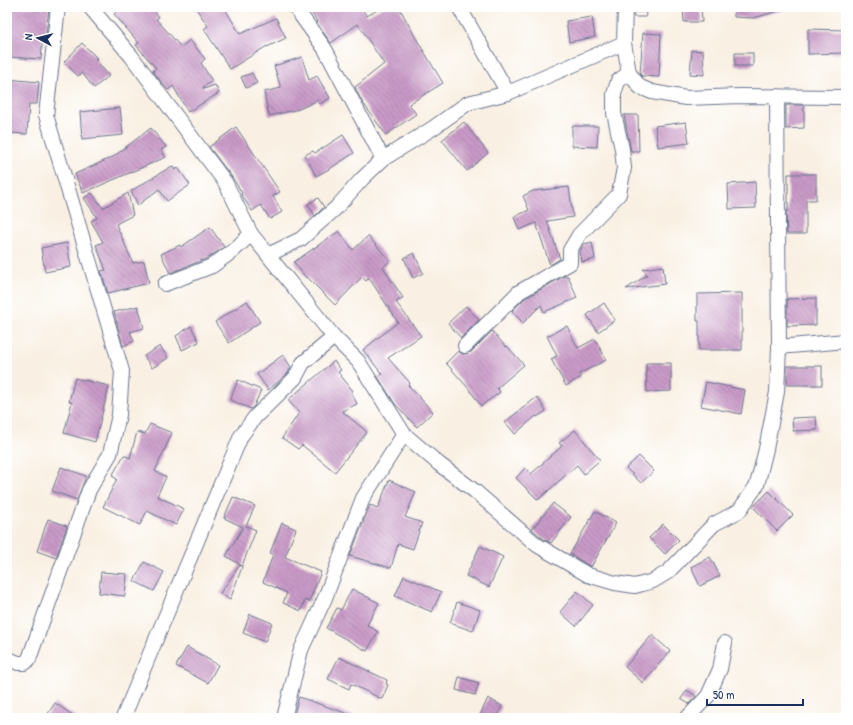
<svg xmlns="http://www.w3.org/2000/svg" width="853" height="725" viewBox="0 0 853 725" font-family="'Patrick Hand',sans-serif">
<defs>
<pattern id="building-back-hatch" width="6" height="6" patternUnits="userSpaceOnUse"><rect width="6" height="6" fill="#c99ac7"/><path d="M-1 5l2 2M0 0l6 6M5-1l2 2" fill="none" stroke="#a27ea5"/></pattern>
</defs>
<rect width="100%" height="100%" fill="#fff"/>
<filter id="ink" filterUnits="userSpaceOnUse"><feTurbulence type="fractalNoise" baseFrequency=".025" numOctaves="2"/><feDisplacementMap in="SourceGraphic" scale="8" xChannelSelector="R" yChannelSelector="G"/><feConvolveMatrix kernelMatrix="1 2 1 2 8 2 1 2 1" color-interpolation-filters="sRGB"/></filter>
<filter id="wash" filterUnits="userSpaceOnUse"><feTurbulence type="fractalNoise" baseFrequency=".012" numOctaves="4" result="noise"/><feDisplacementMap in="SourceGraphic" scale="16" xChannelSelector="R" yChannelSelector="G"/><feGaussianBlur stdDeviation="0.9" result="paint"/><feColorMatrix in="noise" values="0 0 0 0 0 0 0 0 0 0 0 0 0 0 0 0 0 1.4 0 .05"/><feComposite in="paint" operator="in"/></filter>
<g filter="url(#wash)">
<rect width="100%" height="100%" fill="#f9f0e3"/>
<g id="blocks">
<g fill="url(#building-back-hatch)">
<path d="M7 7H49L46 35H43L41 59 7 57Z"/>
<path d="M122 7H151L159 17 156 19 181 47 190 40 205 59 201 63 212 81 203 87 204 89 215 85 219 93 188 112 173 86 168 90 158 78 153 71 156 68 136 45 139 43 114 14Z"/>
<path d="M195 7H224L240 34 276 18 286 38 267 47V46L230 69 204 29 208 26Z"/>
<path d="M308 7H360L367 16 383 7H399L417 40 443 83 409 104 416 114 386 135 361 100 355 87 384 64 358 24 331 43 316 22 317 21Z"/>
<path d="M633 7H645L646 17H634Z"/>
<path d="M683 7H701L702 22H684Z"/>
<path d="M734 7H783V10L753 18 734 17Z"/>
<path d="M592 17 595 37 569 42 566 21Z"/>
<path d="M808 29 846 30V53L808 54Z"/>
<path d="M643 33 661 34 659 77 642 76 640 74Z"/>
<path d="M82 43 97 58 95 59 109 76 94 88 82 73 78 76 64 62Z"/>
<path d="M692 50 703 51 704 75 690 74Z"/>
<rect x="735" y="53" width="18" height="13"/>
<path d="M302 57 309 80 317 76 330 98 320 104 318 100 299 109 269 116 264 92 281 88 274 66Z"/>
<path d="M252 73 257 83 246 88 241 77Z"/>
<path d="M7 79 39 82 37 104H29L27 134 7 133Z"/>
<path d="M786 105H804V128L786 129Z"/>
<path d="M120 108 123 135 82 139 80 112Z"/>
<path d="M624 115H638L639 151H631Z"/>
<path d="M464 122 488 153 467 171 442 140Z"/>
<path d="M686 122 689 143 658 147 655 126Z"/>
<path d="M572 126H598L597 147 572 146Z"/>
<path d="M236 127 280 192 273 196 282 212 270 219 261 205 252 211 241 194 242 193 232 177 209 147Z"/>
<path d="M151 128 166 147 161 150 166 157 83 193 75 174 113 157Z"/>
<path d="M343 135 354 153 331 168 316 176 305 155 313 151 315 153Z"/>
<path d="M172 166 175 170 178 168 190 185 167 201 159 189 138 205 131 191Z"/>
<path d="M788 174H816V200H806V234H787L786 211H788Z"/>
<path d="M755 182 756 208 729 209 728 184Z"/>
<path d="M569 187 573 217 547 221 560 259 550 265 536 223 519 230 514 217 529 210 523 196 533 191Z"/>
<path d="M92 193 103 208 128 193 133 215 116 224 133 263 144 261 149 283 108 293 101 271 106 270 96 245 103 242 91 221 97 218 94 213 84 198Z"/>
<path d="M318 198 324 207 315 216 308 204Z"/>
<path d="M210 227 224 247 208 258 170 273 161 254 180 245 181 247Z"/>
<path d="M339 231 353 250 368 236 390 261 383 267 403 298 396 302 421 336 388 358 410 383 408 385 433 412 417 427 395 404 378 377 382 374 363 350 398 322 369 278 366 281 362 277 335 305 307 277 306 278 294 262Z"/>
<path d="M592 242 595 259 582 262 580 251 584 244Z"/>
<path d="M67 243 71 267 45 272 41 248Z"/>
<path d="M414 253 423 273 413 278 404 258Z"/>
<path d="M663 266 665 284 626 289 647 275 643 269Z"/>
<path d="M566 275V277L568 276 577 298 544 312 541 305 523 323 512 311 524 299Z"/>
<path d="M742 293V350H699V321H697V294Z"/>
<path d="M816 298V325L787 326V299Z"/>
<path d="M247 301 260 322 229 343 215 322Z"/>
<path d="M604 303 615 320 598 332 587 315Z"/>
<path d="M138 306 144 328 130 332 134 341 123 346 114 312Z"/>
<path d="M466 306 479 320 461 338 448 323Z"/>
<path d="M191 326 199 342 182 350 176 336Z"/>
<path d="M567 326 578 348 595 339 606 360 579 374 581 377 566 386 551 359 557 356 547 336Z"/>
<path d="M492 331 506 347 507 346 524 365 497 388 500 392 481 406 469 389 446 363 458 351 463 354 471 352Z"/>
<path d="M160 346 168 358 152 368 144 356Z"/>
<path d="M283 355 291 367 288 373 278 382 268 390 257 374Z"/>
<path d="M334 361 341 370 338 372 353 391 351 392 357 404 342 411 367 432 335 472 302 445 298 449 282 438 299 413 288 400Z"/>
<path d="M646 363H671V391L647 392Z"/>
<rect x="787" y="366" width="35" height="19"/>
<path d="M75 378 109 386 95 442 64 433 72 402H69Z"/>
<path d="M238 380 261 390 254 406 251 409 230 400Z"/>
<path d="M706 382 745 390 741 414 701 406Z"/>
<path d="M537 397 546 411 537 417 536 416 515 434 505 422Z"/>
<path d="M816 417 817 430 793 431 792 418Z"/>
<path d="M150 424 172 433 155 471 166 477 157 496 184 509 176 525 147 511 140 525 103 507 117 479 112 476 124 455 130 458 137 432 145 434Z"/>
<path d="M575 430 600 460 584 474 577 465 538 500 516 478 525 468 531 474 562 446 559 443Z"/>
<path d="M639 456 654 471 641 483 626 468Z"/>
<path d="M61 467 86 476 77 500 52 491Z"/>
<path d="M389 480 416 492 405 517 422 523 413 549 398 544 391 568 350 556 370 505 378 508Z"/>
<path d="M769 491 793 515 777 531 753 507Z"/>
<path d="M233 497 255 506 246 526 256 530 242 566 226 556 243 527 224 518Z"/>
<path d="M553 503 571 517 551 543 542 538 532 529Z"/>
<path d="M595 511 616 523 591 567 570 554Z"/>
<path d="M48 519 67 526 56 558 37 551Z"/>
<path d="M282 523 296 529 285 557 321 572 309 602 305 600 301 611 283 603 287 593 263 582 273 555 270 553Z"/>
<path d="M663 524 679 540 665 554 649 538Z"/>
<path d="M480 546 503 557 489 587 466 576Z"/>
<path d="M710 557 720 576 700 586 691 567Z"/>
<path d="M144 562 164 572 154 591 134 581Z"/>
<path d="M240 565 242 567 230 600 220 593Z"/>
<path d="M101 572 127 574 125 596 99 593Z"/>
<path d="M404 576 441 592 432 612 395 596Z"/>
<path d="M352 589 379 603 367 625 378 632 367 651 326 628 337 608 341 610Z"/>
<path d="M577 591 593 605 576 626 560 612Z"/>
<path d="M457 602 480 610 473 631 450 623Z"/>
<path d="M250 614 272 623 265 642 243 633Z"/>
<path d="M652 635 670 651 643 683 625 667Z"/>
<path d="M187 647 218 665 208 683 176 666Z"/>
<path d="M339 657 387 680 386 684 388 685 382 699 351 684 349 689 328 679Z"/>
<path d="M459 677 479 683 475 695 456 690Z"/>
<path d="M687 690 696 696 689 704 681 699Z"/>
<path d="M299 697 354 716V718H293Z"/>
<path d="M488 698 502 706 496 718H486L480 715Z"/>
<path d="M55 703 77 718H45Z"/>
</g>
</g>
</g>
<g filter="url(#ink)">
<use href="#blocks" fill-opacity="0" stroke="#69738d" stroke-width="1"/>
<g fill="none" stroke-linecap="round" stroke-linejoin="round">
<defs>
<g id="minor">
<path d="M90 7 132 57 225 182 251 234 334 337 358 361 404 434 439 464 476 492 537 545 588 575 615 583 635 586 653 581 668 572 714 524 739 511 757 485 766 449 777 392 779 347 777 96"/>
<path d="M295 7 325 49 383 159"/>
<path d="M459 7 508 93"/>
<path d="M625 7 624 43 629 73 640 87 652 92 686 98 740 96 846 97"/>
<path d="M268 255 301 239 336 208 362 179 383 159 433 128 468 103 508 93 624 43"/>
<path d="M165 284 212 266 234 250 251 234"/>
<path d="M465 346 519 292 570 263V250L579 235 619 194 624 168 622 149 614 113V94L618 81 629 73"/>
<path d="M779 347 846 341"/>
<path d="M7 658 18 663H25L29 659 89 490 110 454 119 415 122 371 46 115 58 7"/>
<path d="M123 718 241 436 255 417 295 378 303 363 334 337"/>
<path d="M284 718 301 650 325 598 363 498 404 434"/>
<path d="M687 718 708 696 720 669 725 643"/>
</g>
</defs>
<use href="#minor" stroke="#69738d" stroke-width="16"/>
<use href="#minor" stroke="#fff" stroke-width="14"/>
</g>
</g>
<rect width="853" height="725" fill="none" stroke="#fff" stroke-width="24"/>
<g transform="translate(38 38) rotate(277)" stroke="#ffffff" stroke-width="3" paint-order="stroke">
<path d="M0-3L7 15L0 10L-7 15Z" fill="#1b2f5e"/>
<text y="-6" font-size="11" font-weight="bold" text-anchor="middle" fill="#1b2f5e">N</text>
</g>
<path d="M707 699v6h96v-6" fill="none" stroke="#1b2f5e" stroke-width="2"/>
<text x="713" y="699" font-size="12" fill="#1b2f5e" stroke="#ffffff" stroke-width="3" paint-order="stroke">50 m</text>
</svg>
